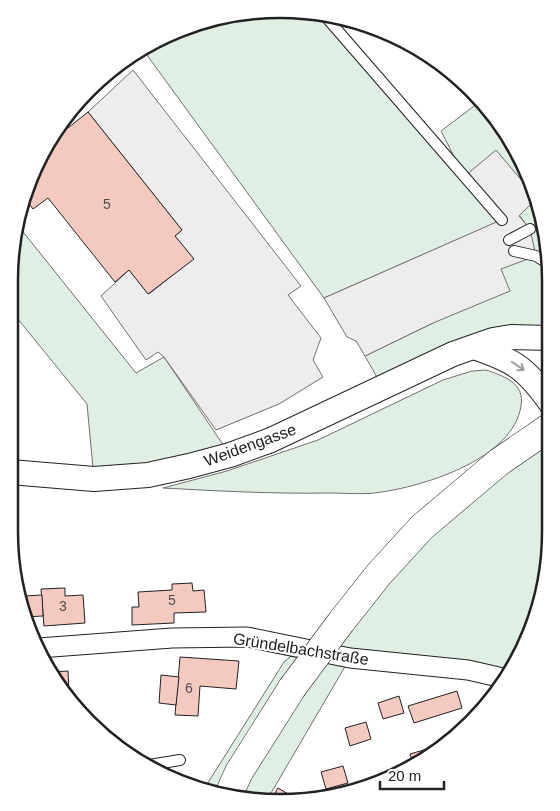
<svg xmlns="http://www.w3.org/2000/svg" width="560" height="811" viewBox="0 0 560 811" font-family="Arial,sans-serif">
<rect width="100%" height="100%" fill="#fff"/>
<g fill="#e0efe3" stroke="#6f6f6f">
<path d="M297 9 326 17 463 174 441 131 482 100 484 101 523 160 534 195 496 151 502 220 324 298 144 51 193 23Z"/>
<path d="M535 200 549 244V338L532 336 383 388 365 356 433 323 501 269 530 229 519 215Z"/>
<path d="M16 223 136 373 164 357 230 455 94 479 87 404 17 318 12 321 14 227Z"/>
<path d="M486 370C504 376 525 383 521 406 513 458 428 485 382 492 365 495 346 493 329 493 273 494 218 491 163 488L227 471 318 440 443 380 472 371Z"/>
<path d="M550 428 551 548 523 651 503 678 350 658 267 800H244L204 789 284 662 301 648 322 653 422 527Z"/>
</g>
<g fill="#ededed" stroke="#6f6f6f">
<path d="M133 70 301 286 288 295 321 338 313 360 323 377 279 404 216 430 164 357 158 352 146 360 101 296 129 270 149 294 193 259 175 236 182 230 88 112Z"/>
<path d="M496 150 534 195 535 200 519 216 530 229 536 256 501 269 510 291 433 323 365 356 356 341 347 337 324 298 501 220 465 176Z"/>
</g>
<g fill="#f3c9c0" stroke="#222">
<path d="M88 112 182 230 175 236 194 259 148 294 129 270 115 282 48 198 33 209 25 198 44 147Z"/>
<path d="M192 583 193 591 204 590 206 612 174 613V623L132 625V607H139L138 592 172 590V584Z"/>
<path d="M65 588V596L83 595 85 623 44 626 41 589Z"/>
<path d="M25 590V596L42 595 43 616 25 617 18 601 17 591Z"/>
<path d="M180 657 239 661 236 689 200 686 198 716 175 715Z"/>
<path d="M68 671 69 693 65 694 54 681 50 672Z"/>
<path d="M161 675 179 677 176 705 159 703Z"/>
<path d="M457 691 462 708 414 723 408 706Z"/>
<path d="M399 696 404 713 383 719 378 703Z"/>
<path d="M366 722 371 739 350 746 345 728Z"/>
<path d="M434 747 435 751 414 765 410 754Z"/>
<path d="M343 766 348 783 326 789 321 772Z"/>
<path d="M278 788 288 794 285 800H271Z"/>
</g>
<g fill="none" stroke-linecap="round" stroke-linejoin="round">
<defs>
<g id="service">
<path d="M326 17 502 220"/>
<path d="M509 240 530 229"/>
<path d="M514 251 536 256 549 264"/>
<path d="M149 765 180 760"/>
</g>
<path id="minor" d="M39 648 172 638 247 637 350 658 468 670 503 678"/>
<g id="tertiary">
<path d="M474 347C514 361 525 367 550 402"/>
<path d="M10 472 94 479 148 475 189 466 230 455 271 440 453 354 493 340 511 337 549 338"/>
</g>
<g id="secondary">
<path d="M341 622 379 574 422 527 499 462 550 427"/>
<path d="M228 796 239 772 292 688"/>
</g>
</defs>
<use href="#service" stroke="#222" stroke-width="12"/>
<use href="#minor" stroke="#222" stroke-width="21"/>
<use href="#tertiary" stroke="#222" stroke-width="26"/>
<use href="#secondary" stroke="#222" stroke-width="29"/>
<use href="#service" stroke="#fff" stroke-width="10"/>
<use href="#minor" stroke="#fff" stroke-width="19"/>
<use href="#tertiary" stroke="#fff" stroke-width="24"/>
<use href="#secondary" stroke="#fff" stroke-width="28"/>
<defs>
<path id="secondary-bridge" d="M292 688 341 622"/>
</defs>
<use href="#secondary-bridge" stroke="#222" stroke-width="29" stroke-linecap="butt"/>
<use href="#secondary-bridge" stroke="#fff" stroke-width="28"/>
</g>
<defs><path id="oneway-shaft" d="M-6 0H5M1.5-3L5.5 0L1.5 3" fill="none" stroke-width="1.6" stroke-linecap="round" stroke-linejoin="round" transform="scale(1.25)"/></defs>
<use stroke="#9c9c9c" href="#oneway-shaft" transform="translate(518 366) rotate(35)"/>
<g text-anchor="middle" dominant-baseline="central" stroke-width="4" stroke-linejoin="round" paint-order="stroke">
<g font-size="14" fill="#564c4a">
<text x="107" y="204">5</text>
<text x="172" y="600">5</text>
<text x="63" y="606">3</text>
<text x="189" y="688">6</text>
</g>
<g font-size="16" fill="#222" stroke="#fff">
<text transform="translate(250 445) rotate(-20)">Weidengasse</text>
<text transform="translate(301 649) rotate(9)">Gründelbachstraße</text>
</g>
</g>
<path d="M0 0H560V811H0ZM280 18H280A262 262 0 0 1 542 280V532A262 262 0 0 1 280 794H280A262 262 0 0 1 18 532V280A262 262 0 0 1 280 18Z" fill="#fff" fill-rule="evenodd"/>
<path fill="none" stroke="#222" stroke-width="2.5" d="M280 18H280A262 262 0 0 1 542 280V532A262 262 0 0 1 280 794H280A262 262 0 0 1 18 532V280A262 262 0 0 1 280 18Z"/>
<path d="M380 781v8h64v-8" fill="none" stroke="#222222" stroke-width="2.5"/>
<text x="388" y="781" font-size="15" fill="#222222" stroke="#ffffff" stroke-width="4" paint-order="stroke">20 m</text>
</svg>
